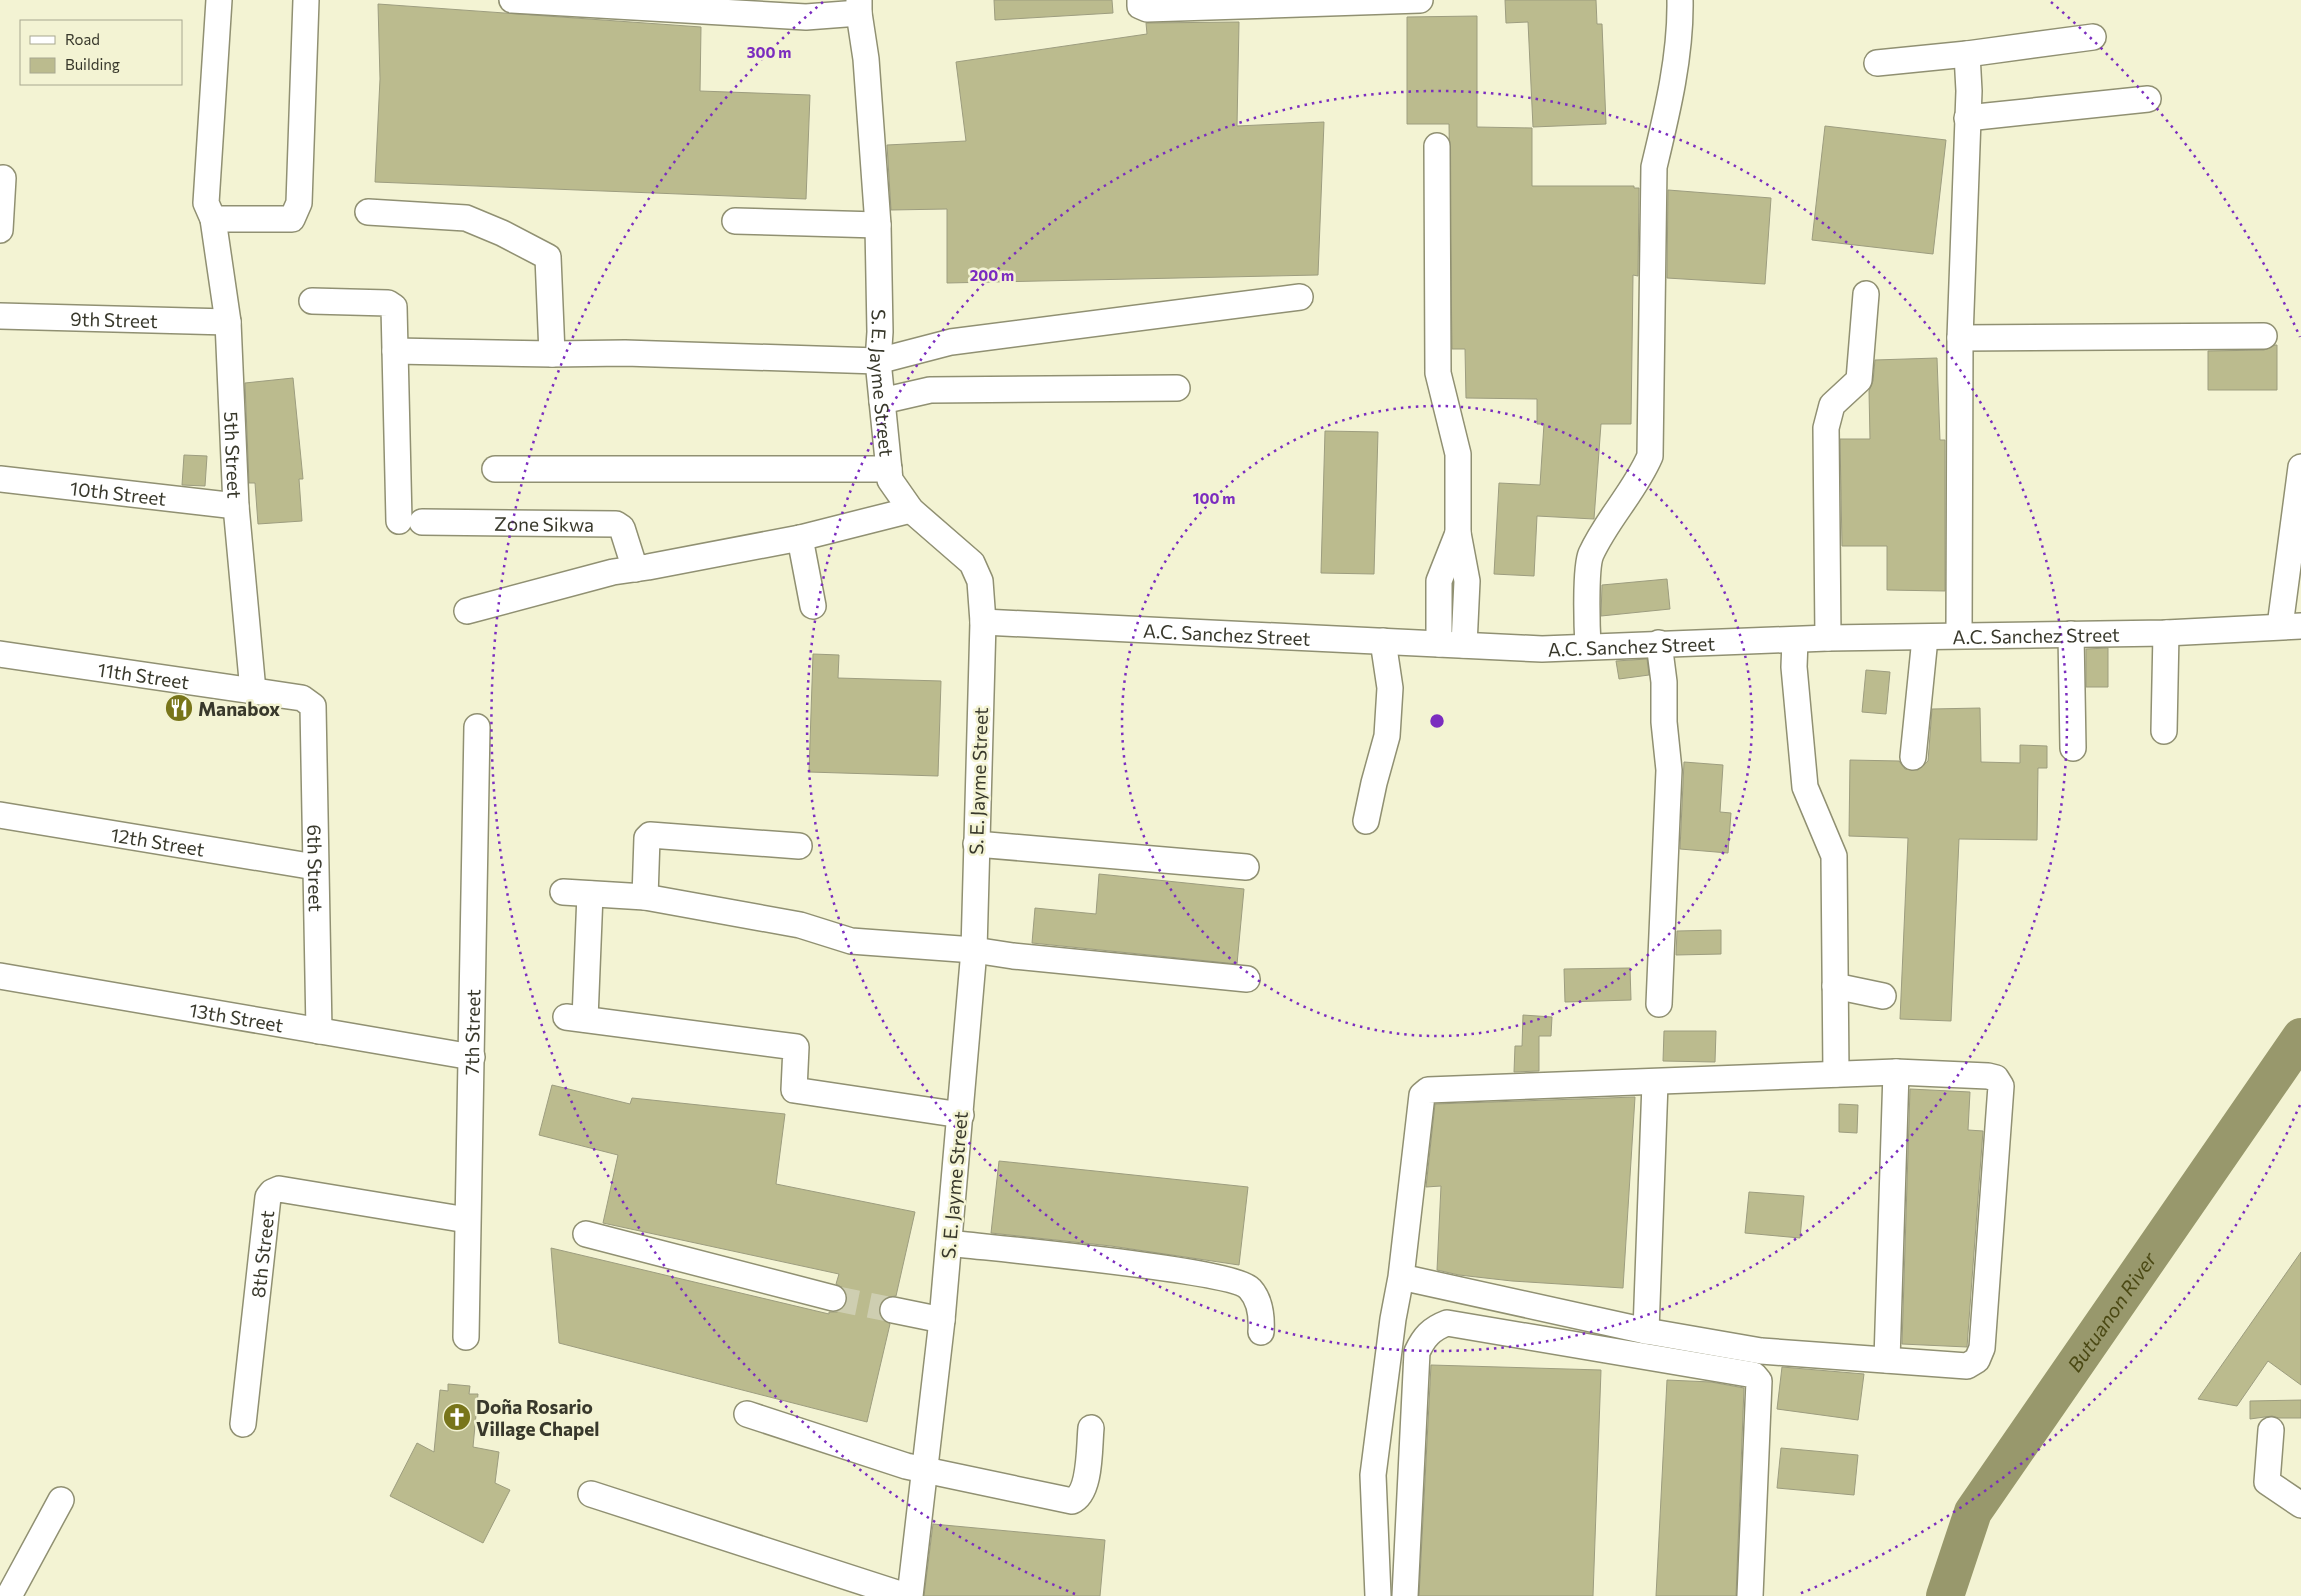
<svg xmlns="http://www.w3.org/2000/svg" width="2301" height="1596" viewBox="0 0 2301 1596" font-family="Commissioner,sans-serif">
<rect width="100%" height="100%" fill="#f3f3d3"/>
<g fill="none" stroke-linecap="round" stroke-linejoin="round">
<path stroke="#98986c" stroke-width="38" id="s1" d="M1945 1596 1973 1512 2301 1037"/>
</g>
<g fill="#bbbb8e" stroke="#9d9d7f">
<path d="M994 0H1112L1113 13 995 20Z"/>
<path d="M1505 0H1596L1597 24H1602L1606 124 1533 127 1528 22 1506 23Z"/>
<path d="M378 4 701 27 700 91 810 95 806 199 375 182 380 79Z"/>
<path d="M1477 16V127L1532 128V186H1634V188H1639L1638 276 1633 275 1631 424H1601L1594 519 1537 516 1534 576 1494 574 1499 483 1540 485 1544 424H1537V399L1466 398 1465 349H1452L1449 124H1407V17Z"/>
<path d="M1239 22 1237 126 1324 122 1318 275 947 283V209L891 210 887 145 966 141 956 62 1147 34 1146 23Z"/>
<path d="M1825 126 1946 140 1933 254 1812 240Z"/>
<path d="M1668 190 1771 198 1765 284 1667 278Z"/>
<path d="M2275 345H2277V390H2208V351L2264 350Z"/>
<path d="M1937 358 1940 440H1945V591L1887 590V546H1842L1840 439H1870L1869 391 1873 381 1875 360Z"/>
<path d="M293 378 303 479H299L302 521 258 524 255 483H249L245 383Z"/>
<path d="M1325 431 1378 432 1374 574 1321 573Z"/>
<path d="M184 455 207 456 205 486 182 485Z"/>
<path d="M1667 579 1670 609 1601 616 1602 585Z"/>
<path d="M2108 648V687H2086V649Z"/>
<path d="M813 654 839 655 838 678 941 681 938 776 809 772Z"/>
<path d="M1647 659 1649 675 1619 679 1616 661Z"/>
<path d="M1866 670 1890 672 1886 714 1862 712Z"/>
<path d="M1980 708 1981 762 2020 763V745L2047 746V768H2038L2037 840 1959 839 1951 1021 1900 1019 1908 838 1849 836 1850 760 1899 761 1905 769 1918 770 1928 761 1932 709Z"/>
<path d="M1684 762 1723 765 1720 812 1731 813 1728 853 1680 849Z"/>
<path d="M1099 874 1244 889 1237 964 1032 943 1035 908 1096 914Z"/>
<path d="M1721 930V954L1676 955 1677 931Z"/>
<path d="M1630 968 1631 1000 1565 1002 1564 969Z"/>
<path d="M1523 1015 1552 1017 1551 1036H1539V1071L1514 1072 1515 1046H1522Z"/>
<path d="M1664 1031H1716L1715 1062 1663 1061Z"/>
<path d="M552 1085 630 1104 632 1098 785 1114 776 1184 915 1212 896 1296 888 1297 879 1307 880 1315 890 1324 867 1422 559 1343 551 1248 829 1314V1312H837L844 1308 847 1295 843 1288 836 1284 839 1274 603 1223 618 1155 539 1135Z"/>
<path d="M1910 1089 1970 1092 1968 1130 1983 1131 1967 1347 1902 1344Z"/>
<path d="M1635 1097 1623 1288 1512 1281 1459 1275 1437 1270 1441 1186 1426 1187 1435 1104Z"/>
<path d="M1839 1104 1858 1105 1857 1133 1839 1132Z"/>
<path d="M999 1161 1248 1187 1239 1265 1111 1246 991 1233Z"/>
<path d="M1749 1192 1804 1196 1800 1238 1745 1233Z"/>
<path d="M2301 1252V1385L2268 1361 2237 1406 2198 1399Z"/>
<path d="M1431 1365 1601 1370 1593 1596H1419Z"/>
<path d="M1782 1367 1864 1374 1858 1420 1777 1409Z"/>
<path d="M1667 1380 1711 1382 1744 1388 1736 1596H1656Z"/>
<path d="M448 1384 470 1386 469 1394H478L473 1447 499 1452 495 1483 510 1490 483 1543 390 1496 417 1443 434 1452 440 1390 448 1391Z"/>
<path d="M2301 1400V1418H2279L2272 1416 2250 1419V1401Z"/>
<path d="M1781 1448 1858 1455 1854 1495 1777 1488Z"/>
<path d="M933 1524 1105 1540 1100 1596H924Z"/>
</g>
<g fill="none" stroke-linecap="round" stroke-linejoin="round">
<path stroke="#ceceb1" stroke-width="25" stroke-dasharray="25 12" stroke-linecap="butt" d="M833 1298 893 1310"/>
<defs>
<g id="minor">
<path id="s2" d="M219 0 206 203 213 219 228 322 236 506 253 691"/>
<path d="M512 0 806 17 859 13"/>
<path id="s3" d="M859 0V13L866 59 878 225 880 332 878 361 890 480 911 510 972 563 980 581 983 622 974 950 942 1320 910 1596"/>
<path d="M1140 0V6L1147 9 1420 0"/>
<path d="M1877 63 1967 54 2093 37"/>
<path d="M1967 118 2148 99"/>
<path d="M1437 146 1438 373 1458 454V533L1467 581 1464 645"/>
<path d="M368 212 466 218 502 233 548 257 552 354"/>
<path d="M213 219H292L299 203 306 0"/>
<path d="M735 221 878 225"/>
<path d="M0 230 3 178"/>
<path d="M312 301 388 303 394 307 399 521"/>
<path id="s4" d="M0 316 228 322"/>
<path d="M1960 338 2264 336"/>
<path d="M395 351 552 354 625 353 878 361 951 342 1300 297"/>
<path d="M882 401 930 390 1177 388"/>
<path d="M495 469H889"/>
<path id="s5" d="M0 479 236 506"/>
<path id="s6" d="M422 522 616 524 622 528 635 569"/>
<path d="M800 538 813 606"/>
<path d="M467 611 613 572 648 567 800 538 911 510"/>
<path id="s7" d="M983 622 1542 649 1828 638 2166 633 2301 626"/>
<path d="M2280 626 2301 467"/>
<path d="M2071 634 2073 748"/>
<path d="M1959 635 1960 338 1969 91 1967 54"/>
<path d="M1828 638 1826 428 1832 405 1859 380 1866 294"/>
<path d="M1795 640 1794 667 1805 787 1834 856 1836 1074"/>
<path d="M1659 643 1664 682V722L1669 770 1659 1004"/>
<path d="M1439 644V581L1458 533"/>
<path d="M1588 646C1587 629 1585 568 1591 554 1607 519 1635 491 1650 456L1654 167C1667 113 1681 56 1680 0"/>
<path id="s8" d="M0 654 302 698 313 706 319 1031"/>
<path d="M2164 731 2166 633"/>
<path d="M1913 757 1925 638"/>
<path id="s9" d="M0 815 315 867"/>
<path d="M1366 821 1374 783 1387 736 1390 688 1383 641"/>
<path d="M976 844 1246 867"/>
<path d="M563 892 645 897 800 925 851 941 974 950 1013 956 1247 979"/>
<path d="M645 897 647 838 650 835 799 846"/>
<path id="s10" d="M0 976 472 1057"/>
<path d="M1835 986 1883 996"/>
<path d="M566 1017 796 1047 794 1090 961 1115"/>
<path d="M585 1019 590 894"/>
<path d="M586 1234 833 1298"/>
<path d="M949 1243C990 1248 1234 1270 1250 1289 1261 1301 1262 1317 1261 1332"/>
<path d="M893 1310 942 1320"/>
<path d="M1646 1331 1655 1083"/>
<path id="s11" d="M466 1337 477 727"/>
<path d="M1887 1360 1896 1072"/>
<path d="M747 1414 906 1466 1072 1501C1091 1493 1089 1448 1091 1428"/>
<path id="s12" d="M243 1424 268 1197 272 1192 279 1189 467 1220"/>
<path d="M2271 1430 2267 1482 2301 1505"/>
<path d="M591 1494 906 1596"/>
<path d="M9 1596 61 1500"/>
<path d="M1378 1596 1373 1475 1393 1319 1401 1277 1646 1331 1761 1351 1967 1366 1977 1360 1982 1348 2001 1086 1996 1078 1988 1076 1896 1072 1428 1090 1422 1095 1401 1277"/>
<path d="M1405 1596 1417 1352C1424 1337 1431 1329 1447 1323L1754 1375 1759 1381 1750 1596"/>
</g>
</defs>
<use href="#minor" stroke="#909072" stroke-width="28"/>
<use href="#minor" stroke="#fff" stroke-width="25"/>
</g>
<g fill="none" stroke="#7b2cbf" stroke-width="2.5" stroke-dasharray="2.5 5">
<circle cx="1437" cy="721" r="315"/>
<circle cx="1437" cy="721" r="630"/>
<path d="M2300 1105A945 945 0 0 1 1799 1594M1075 1594A945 945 0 0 1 823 2M2051 2A945 945 0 0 1 2300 337"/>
</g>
<defs>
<symbol id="restaurant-disc" viewBox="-11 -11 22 22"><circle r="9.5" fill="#78751a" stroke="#f3f3d3"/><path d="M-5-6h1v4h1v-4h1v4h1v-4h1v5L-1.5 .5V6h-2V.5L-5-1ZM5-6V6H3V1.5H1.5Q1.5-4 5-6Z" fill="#fff"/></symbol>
<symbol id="church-disc" viewBox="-11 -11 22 22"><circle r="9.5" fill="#78751a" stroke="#f3f3d3"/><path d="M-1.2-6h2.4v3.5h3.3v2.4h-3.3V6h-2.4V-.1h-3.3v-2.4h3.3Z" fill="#fff"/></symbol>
</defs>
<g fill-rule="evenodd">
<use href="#restaurant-disc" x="163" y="692" width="32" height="32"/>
<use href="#church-disc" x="441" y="1401" width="32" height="32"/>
</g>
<g text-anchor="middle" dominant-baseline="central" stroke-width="5" stroke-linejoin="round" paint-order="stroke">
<g font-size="19" fill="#38382b" stroke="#f3f3d3">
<text stroke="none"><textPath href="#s4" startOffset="114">9th Street</textPath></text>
<text stroke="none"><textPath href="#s3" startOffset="384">S. E. Jayme Street</textPath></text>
<text stroke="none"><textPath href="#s2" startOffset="458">5th Street</textPath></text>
<text stroke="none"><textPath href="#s5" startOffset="119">10th Street</textPath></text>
<text stroke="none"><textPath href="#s6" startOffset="122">Zone Sikwa</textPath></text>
<text stroke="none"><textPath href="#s7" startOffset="244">A.C. Sanchez Street</textPath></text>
<text stroke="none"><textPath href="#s7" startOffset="1054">A.C. Sanchez Street</textPath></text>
<text stroke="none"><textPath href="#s7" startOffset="649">A.C. Sanchez Street</textPath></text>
<text stroke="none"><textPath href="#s8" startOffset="145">11th Street</textPath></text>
<text transform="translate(978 781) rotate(-88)">S. E. Jayme Street</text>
<text stroke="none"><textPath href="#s9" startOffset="160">12th Street</textPath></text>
<text stroke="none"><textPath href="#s8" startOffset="481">6th Street</textPath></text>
<text stroke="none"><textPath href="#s10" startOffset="240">13th Street</textPath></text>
<text stroke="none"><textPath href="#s11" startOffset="305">7th Street</textPath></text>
<text transform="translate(954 1185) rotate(-85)">S. E. Jayme Street</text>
<text stroke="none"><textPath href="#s12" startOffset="171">8th Street</textPath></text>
</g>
<g font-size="19" font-weight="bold" fill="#38382b" stroke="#f3f3d3" text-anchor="start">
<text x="198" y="708">Manabox</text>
<text x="476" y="1406">Doña Rosario<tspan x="476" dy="22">Village Chapel</tspan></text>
</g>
<g font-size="20" font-style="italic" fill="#4b4914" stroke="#f3f3d3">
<text stroke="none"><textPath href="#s1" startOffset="332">Butuanon River</textPath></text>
</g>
</g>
<circle cx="1437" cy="721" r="8" fill="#7b2cbf" stroke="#f3f3d3" stroke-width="2.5"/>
<g font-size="15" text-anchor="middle" font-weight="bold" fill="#7b2cbf" stroke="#f3f3d3" stroke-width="5" stroke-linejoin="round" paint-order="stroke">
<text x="769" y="58">300 m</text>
<text x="992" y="281">200 m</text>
<text x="1214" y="504">100 m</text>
</g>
<rect x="20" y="20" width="162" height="65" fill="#f3f3d3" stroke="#a8a890"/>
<rect x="30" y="36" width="25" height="8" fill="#ffffff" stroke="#a8a890"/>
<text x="65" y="45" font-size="15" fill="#38382b">Road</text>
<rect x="30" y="58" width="25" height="15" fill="#bbbb8e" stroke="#a8a890"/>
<text x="65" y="70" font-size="15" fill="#38382b">Building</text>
</svg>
